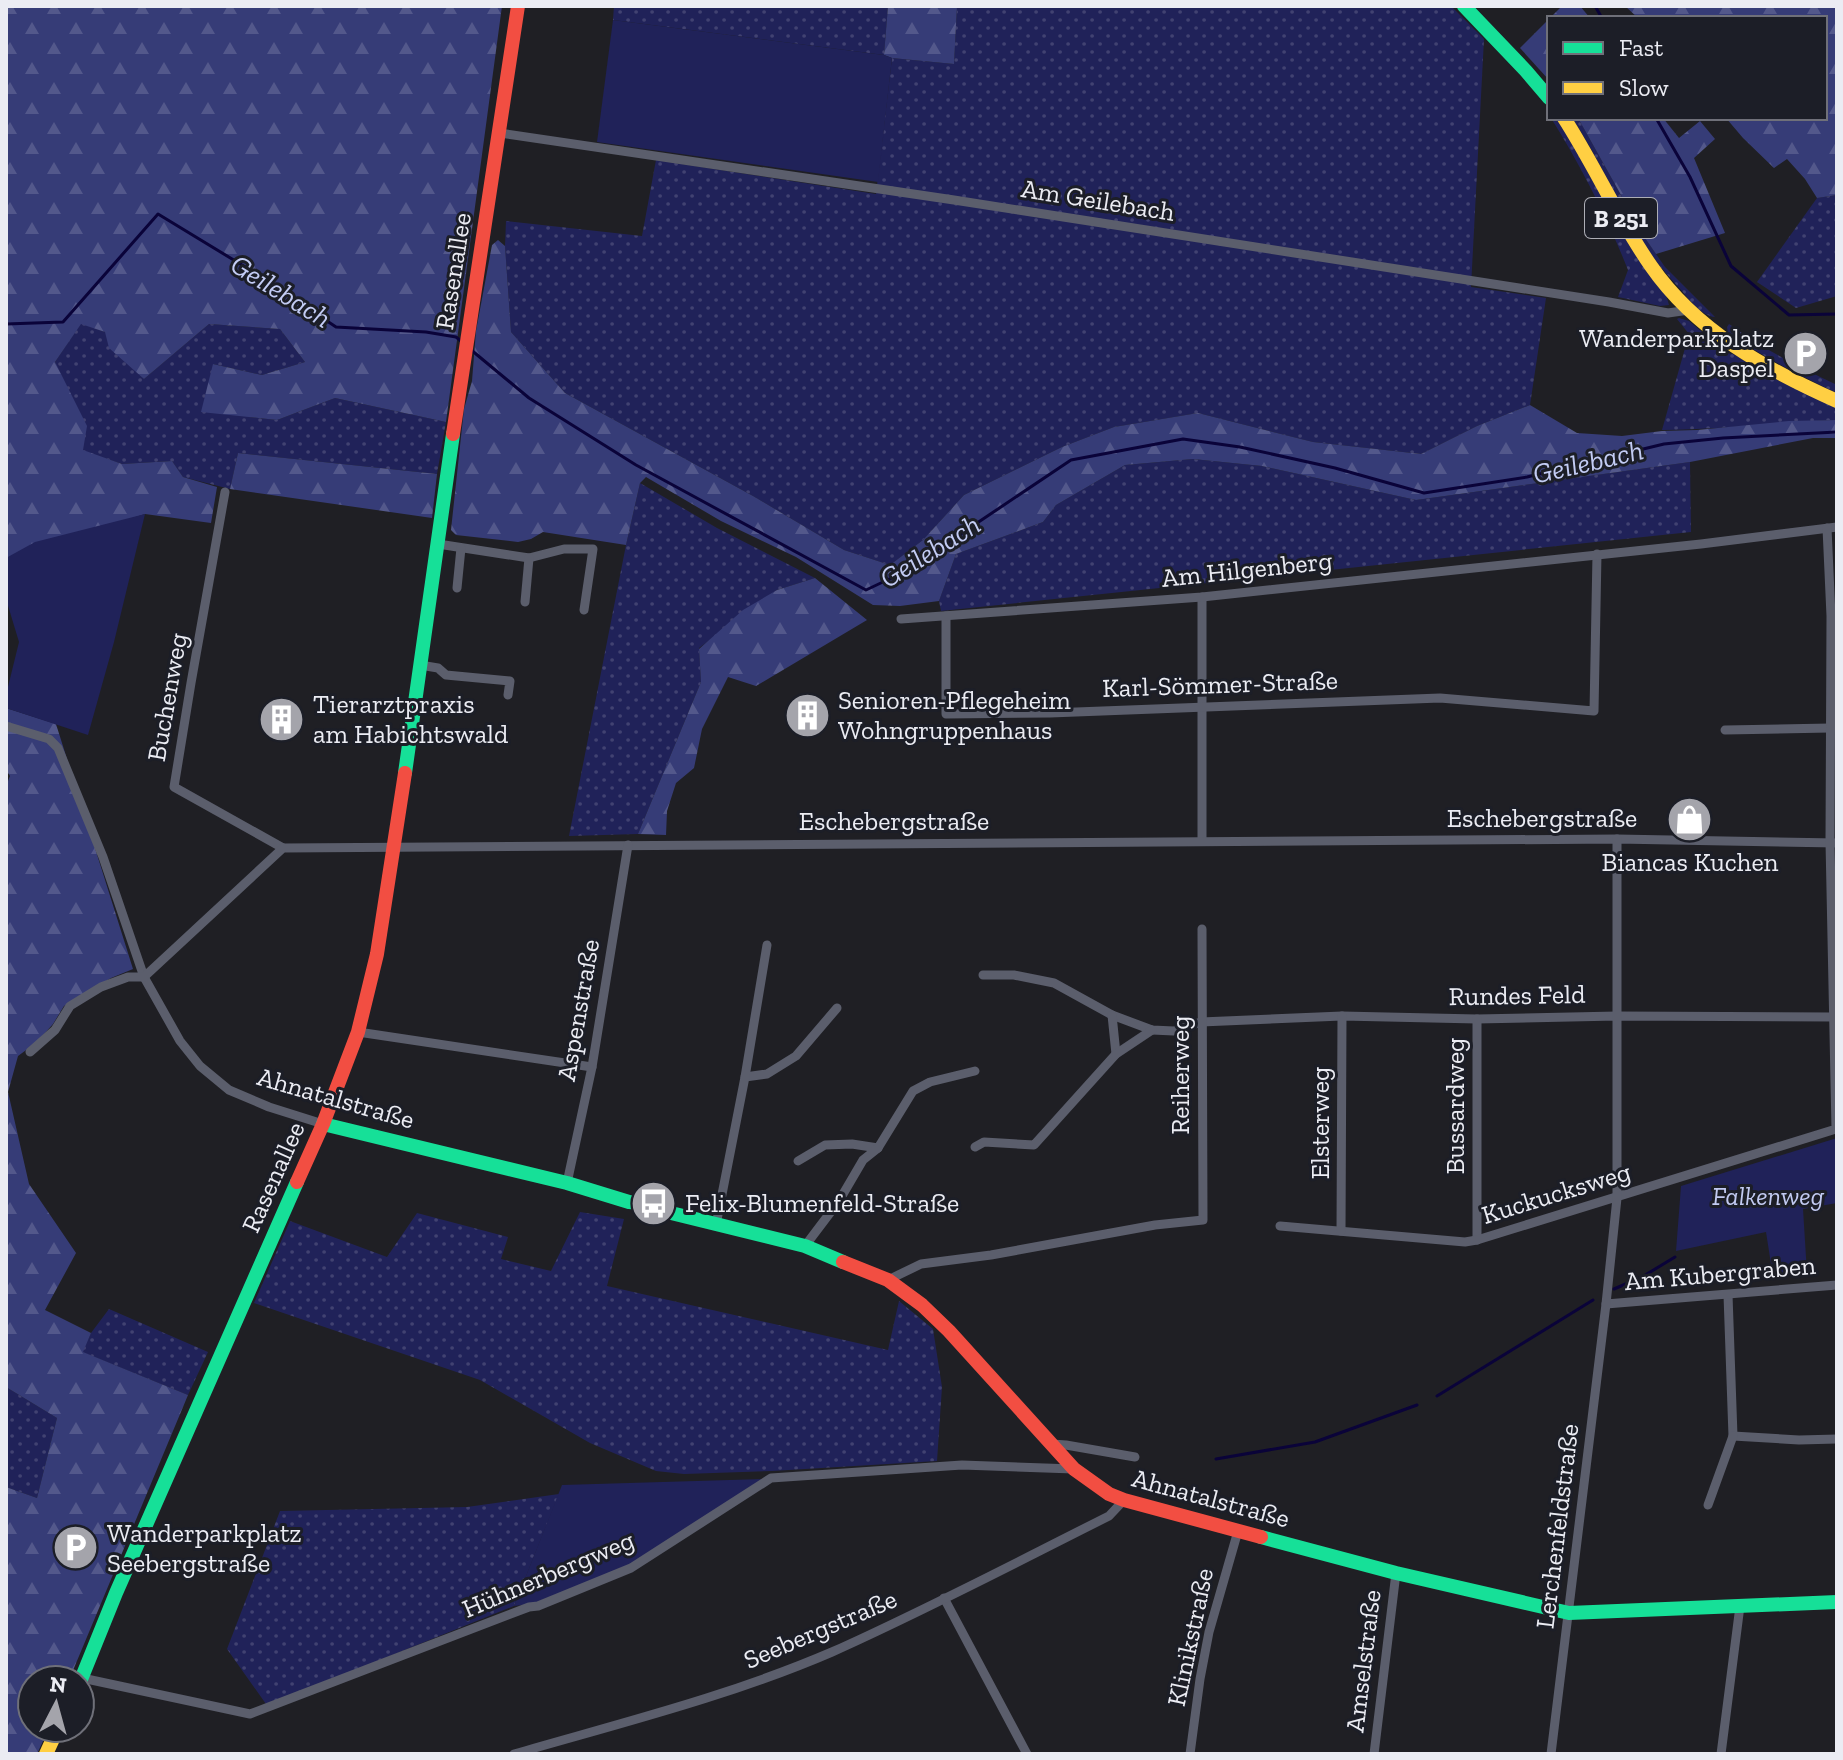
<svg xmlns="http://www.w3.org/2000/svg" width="1843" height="1760" viewBox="0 0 1843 1760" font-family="'Zilla Slab',serif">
<defs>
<pattern id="grass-dots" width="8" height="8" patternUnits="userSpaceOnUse" patternTransform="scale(2)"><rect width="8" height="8" fill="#202259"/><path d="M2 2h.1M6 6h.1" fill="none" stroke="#414271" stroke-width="1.8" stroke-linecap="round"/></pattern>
<pattern id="forest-firs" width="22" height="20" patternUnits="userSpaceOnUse" patternTransform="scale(2)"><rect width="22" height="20" fill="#363c77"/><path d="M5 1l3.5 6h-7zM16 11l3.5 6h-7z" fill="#53588b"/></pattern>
</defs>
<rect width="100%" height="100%" fill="#1f1f24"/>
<g fill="url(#grass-dots)">
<path d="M614 6H888L884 55 613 20Z"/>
<path d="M957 6H1451L1484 39 1471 287 1546 298 1530 405 1477 426 1421 454 1313 442 1198 413 1114 427 1062 447 964 495 923 540 890 565 844 550 753 496 565 393 511 332 505 246 506 221 642 236 656 160 876 194 892 58 954 64Z"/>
<path d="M1551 118H1557L1562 125 1666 295 1669 305 1660 306 1618 297 1628 270C1607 217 1581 166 1551 118Z"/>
<path d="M1572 118H1578L1645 238 1665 267 1715 317C1702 316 1690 301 1682 291 1668 276 1654 260 1643 243 1617 203 1599 158 1572 118Z"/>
<path d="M1837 195V296L1796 308 1757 282 1817 198Z"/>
<path d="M1679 318 1689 321 1727 353 1733 354 1779 381 1837 407V420C1778 422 1720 430 1662 430L1689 334 1677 319Z"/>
<path d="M81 323 105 332 144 379 209 324 280 329 305 362 262 375 213 364 249 417 277 420 335 398 446 422 437 474 238 453 230 489 183 477 172 461 122 464 83 451 55 362Z"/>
<path d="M1729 324C1763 349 1799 367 1837 385V393C1799 375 1763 357 1728 333L1727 327Z"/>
<path d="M1193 459 1262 466 1416 500 1690 462 1691 532 941 611 939 601 956 554 1043 522 1056 505 1125 465Z"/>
<path d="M640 483 717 528 815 578 777 590 699 648 701 682 638 834 569 836 626 545Z"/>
<path d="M580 1212 624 1219 607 1286 888 1350 899 1301 933 1329 942 1387 937 1461 772 1471 684 1474 656 1471 590 1443 480 1380 254 1303 290 1221 387 1257 417 1213 508 1237 501 1259 551 1271Z"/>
<path d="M109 1309 208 1352 188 1395 82 1352 91 1333Z"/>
<path d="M6 1387 57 1418 37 1498 6 1487Z"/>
<path d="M559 1494 514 1606 333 1679 266 1704 227 1649 280 1511 467 1507Z"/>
</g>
<g fill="url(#forest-firs)">
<path d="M6 6H502L446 422 335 398 277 420 201 412 213 364 262 375 305 362 280 329 209 324 144 379 109 348 105 332 81 324 55 362 87 426 83 450 122 464 172 461 183 477 217 487 211 523 145 514 6 558Z"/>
<path d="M888 6H957L954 64 892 58 884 55Z"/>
<path d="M1562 6H1580L1590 18H1550Z"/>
<path d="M1625 6H1837V195L1817 198 1805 179 1787 159 1774 168 1743 138 1726 118H1825V18H1638Z"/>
<path d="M1549 19V80L1520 48Z"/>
<path d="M1578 118H1663L1679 138 1700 121 1715 139 1694 158 1725 233 1656 254 1645 238Z"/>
<path d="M498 240 505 246 511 332 565 393 753 496 844 550 890 565 923 540 964 495 1062 447 1114 427 1198 413 1313 442 1421 454 1477 426 1530 405 1577 433 1622 436 1662 431 1697 430 1789 421 1837 420V438H1813L1690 462 1416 500 1262 466 1193 459 1125 465 1056 505 1043 522 956 554 939 601 900 606 873 605 796 557 721 521 646 477 640 483 626 545 543 532 531 539 518 542 456 535 451 530 464 409 472 381 476 331 492 245Z"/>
<path d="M238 453 437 474 432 518 230 489Z"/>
<path d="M815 578 867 620 756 686 728 677 702 729 694 768 676 783 667 811 666 835 638 834 701 682 699 649 743 610 777 590Z"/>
<path d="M6 708 56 724 133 969 111 978 64 1006 53 1024 37 1042 18 1056 8 1092 29 1184 76 1253 45 1310 91 1333 83 1352 188 1395 69 1680H32V1728H49L37 1754H6V1487L37 1498 57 1418 6 1387V786L10 776 6 770Z"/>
</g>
<g fill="#202259">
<path d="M613 20 884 55 892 58 878 182 597 142Z"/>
<path d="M145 514 114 642 88 735 6 708V695L19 642 6 599V558L35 542Z"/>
<path d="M1837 1138V1203L1803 1209 1807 1273 1773 1277 1766 1232 1676 1251 1681 1186Z"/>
<path d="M763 1479 623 1570 538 1603 514 1606 562 1485Z"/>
</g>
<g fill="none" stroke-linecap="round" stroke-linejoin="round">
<g stroke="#0a0339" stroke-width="3">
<path d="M1595 6 1602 18"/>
<path d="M1656 118 1690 177 1731 266 1789 315 1837 314"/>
<path d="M6 324 63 322 158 214 260 276 336 327 426 332 456 337 461 341"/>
<path d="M470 349 529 398 636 465 866 590 904 572 1071 460 1183 439 1240 447 1335 468 1424 493 1527 477 1664 444 1723 438 1837 432"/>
<path d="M1614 1289 1642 1277 1675 1257"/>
<path d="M1437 1396 1593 1300"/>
<path d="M1216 1459 1315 1442 1417 1405"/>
</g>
<g stroke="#5b5e6c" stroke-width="9">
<path d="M500 133 954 200 1609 302 1668 313 1689 310"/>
<path d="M225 492 191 683 174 787 283 848"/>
<path d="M438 544 529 558 564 549H593L584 610"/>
<path d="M457 588 461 548"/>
<path d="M1202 597V841"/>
<path d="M525 602 529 558"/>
<path d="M946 616V714L1050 713 1440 698 1594 711 1597 554"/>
<path d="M901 619 1202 597 1701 544 1837 527"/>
<path d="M420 665 438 668 446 675 510 681 508 695"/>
<path d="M6 726 49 739 58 748 103 857 144 977 180 1041 200 1066 229 1090 269 1107 323 1124"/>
<path d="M1725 730 1830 728"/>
<path d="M983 975H1014L1054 983 1112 1015 1152 1030 1174 1031 1201 1022 1342 1016 1477 1019 1617 1016 1834 1017"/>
<path d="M1112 1015 1116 1054"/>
<path d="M1477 1019V1240"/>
<path d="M358 1032 592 1067"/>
<path d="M30 1052 55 1030 70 1006 101 987 128 977H144L283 848 1617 839 1837 843"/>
<path d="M745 1077 767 1074 796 1056 837 1008"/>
<path d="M975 1147 984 1142 1034 1145 1116 1054 1152 1030"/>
<path d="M798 1161 825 1145 852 1144 878 1148"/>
<path d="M567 1183 592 1067 628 845"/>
<path d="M716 1225 745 1077 767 945"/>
<path d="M1280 1226 1465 1242 1477 1240 1836 1129 1830 842 1831 616 1827 528"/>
<path d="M1341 1231 1342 1016"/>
<path d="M805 1246 839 1201 863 1160 878 1148 913 1091 930 1082 975 1071"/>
<path d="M888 1280 921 1264 991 1255 1155 1225 1203 1220 1202 929"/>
<path d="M1728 1295 1733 1436 1799 1440 1837 1439"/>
<path d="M1606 1304 1837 1285"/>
<path d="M1052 1444 1066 1445 1135 1457"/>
<path d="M1708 1505 1733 1436"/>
<path d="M944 1598 1027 1754"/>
<path d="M82 1678 250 1714 529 1607 538 1606 631 1568 771 1478 962 1465 1074 1469"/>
<path d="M514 1754C621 1723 730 1696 832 1652 926 1610 1017 1562 1109 1516L1124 1500"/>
<path d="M1190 1754 1200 1679 1209 1632 1238 1531"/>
<path d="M1374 1754 1396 1573"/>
<path d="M1551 1754 1606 1304 1617 1198V839"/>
<path d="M1721 1754 1740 1606"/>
</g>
<g stroke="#16e098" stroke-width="14">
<path d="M1464 6 1526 71 1549 98"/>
<path d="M405 773 453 434"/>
<path d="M323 1124 567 1183 629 1202 653 1204 663 1211 805 1246 843 1262"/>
<path d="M1261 1537 1396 1573 1569 1613 1837 1602"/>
<path d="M80 1682 116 1593 297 1182"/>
</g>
<g stroke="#ffcf43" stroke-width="14">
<path d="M1564 118C1595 166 1618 219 1651 266 1696 331 1767 370 1837 401"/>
<path d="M46 1754 58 1728"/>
</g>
<g stroke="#f24e42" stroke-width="14">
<path d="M453 434 518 6"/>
<path d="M297 1182 323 1124 358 1032 377 954 405 773"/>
<path d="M843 1262 888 1280 922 1305 949 1331 1074 1469 1109 1494 1124 1500 1261 1537"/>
</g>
</g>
<defs>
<symbol id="parking-disc" viewBox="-11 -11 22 22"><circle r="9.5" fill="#a4a4ab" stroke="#1c1e27"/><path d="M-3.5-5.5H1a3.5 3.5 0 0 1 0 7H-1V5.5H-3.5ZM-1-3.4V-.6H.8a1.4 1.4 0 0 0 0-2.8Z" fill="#fff"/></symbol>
<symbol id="building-disc" viewBox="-11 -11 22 22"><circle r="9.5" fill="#a4a4ab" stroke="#1c1e27"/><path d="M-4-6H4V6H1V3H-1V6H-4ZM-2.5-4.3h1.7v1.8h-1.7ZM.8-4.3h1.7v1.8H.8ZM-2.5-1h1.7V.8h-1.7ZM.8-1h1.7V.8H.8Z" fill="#fff"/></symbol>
<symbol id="shop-disc" viewBox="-11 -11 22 22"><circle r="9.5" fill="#a4a4ab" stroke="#1c1e27"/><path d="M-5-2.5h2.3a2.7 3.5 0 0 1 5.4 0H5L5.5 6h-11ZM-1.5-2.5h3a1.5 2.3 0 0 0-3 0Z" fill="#fff"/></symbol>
<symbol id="bus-disc" viewBox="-11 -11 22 22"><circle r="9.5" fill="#a4a4ab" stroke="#1c1e27"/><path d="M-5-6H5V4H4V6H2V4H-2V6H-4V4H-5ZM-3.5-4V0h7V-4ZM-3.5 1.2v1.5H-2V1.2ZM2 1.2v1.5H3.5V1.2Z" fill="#fff"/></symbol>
</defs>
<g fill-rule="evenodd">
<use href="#parking-disc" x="1780" y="328" width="51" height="51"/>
<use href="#building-disc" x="782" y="690" width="51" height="51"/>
<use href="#building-disc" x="256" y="694" width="51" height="51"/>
<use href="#shop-disc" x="1664" y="794" width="51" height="51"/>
<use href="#bus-disc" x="628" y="1178" width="51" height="51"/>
<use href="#parking-disc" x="50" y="1522" width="51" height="51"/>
</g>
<g text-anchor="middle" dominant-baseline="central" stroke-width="6" stroke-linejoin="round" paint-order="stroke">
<rect fill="#1c1e27" stroke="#adaeb6" stroke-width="2" x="1585" y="198" width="72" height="40" rx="6"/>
<g font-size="24" font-weight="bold" fill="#ebecf3">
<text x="1621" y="218">B 251</text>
</g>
<g font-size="26" fill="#ebecf3" stroke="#1c1e27">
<text transform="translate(1098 200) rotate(9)">Am Geilebach</text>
<text transform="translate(453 271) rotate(-81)">Rasenallee</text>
<text transform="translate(1247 569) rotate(-6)">Am Hilgenberg</text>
<text transform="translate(1220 684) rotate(-2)">Karl-Sömmer-Straße</text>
<text transform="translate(167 697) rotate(-80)">Buchenweg</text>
<text x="1542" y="818">Eschebergstraße</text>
<text x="894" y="821">Eschebergstraße</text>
<text transform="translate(1517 995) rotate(-1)">Rundes Feld</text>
<text transform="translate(578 1010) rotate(-80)">Aspenstraße</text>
<text transform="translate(1180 1075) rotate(-90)">Reiherweg</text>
<text transform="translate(336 1098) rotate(16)">Ahnatalstraße</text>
<text transform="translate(1455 1106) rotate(-90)">Bussardweg</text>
<text transform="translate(1320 1123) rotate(-90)">Elsterweg</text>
<text transform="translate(273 1177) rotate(-66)">Rasenallee</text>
<text transform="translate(1556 1193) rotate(-17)">Kuckucksweg</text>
<text transform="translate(1720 1273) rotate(-5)">Am Kubergraben</text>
<text transform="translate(1211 1498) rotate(15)">Ahnatalstraße</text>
<text transform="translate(1557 1526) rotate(-83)">Lerchenfeldstraße</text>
<text transform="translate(548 1574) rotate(-23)">Hühnerbergweg</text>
<text transform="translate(820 1629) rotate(-23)">Seebergstraße</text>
<text transform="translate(1190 1637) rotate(-78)">Klinikstraße</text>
<text transform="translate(1363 1661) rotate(-83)">Amselstraße</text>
</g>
<g font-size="26" fill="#ebecf3" stroke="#1c1e27" text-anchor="start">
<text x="1774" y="338" text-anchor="end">Wanderparkplatz<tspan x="1774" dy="30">Daspel</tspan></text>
<text x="838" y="700">Senioren-Pflegeheim<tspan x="838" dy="30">Wohngruppenhaus</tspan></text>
<text x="313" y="704">Tierarztpraxis<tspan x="313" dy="30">am Habichtswald</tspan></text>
<text x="1690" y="862" text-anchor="middle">Biancas Kuchen</text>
<text x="685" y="1203">Felix-Blumenfeld-Straße</text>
<text x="107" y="1533">Wanderparkplatz<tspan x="107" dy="30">Seebergstraße</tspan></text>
</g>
<g font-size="26" font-style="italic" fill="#c2caf2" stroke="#1c1e27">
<text x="1768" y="1196">Falkenweg</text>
</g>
<g font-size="28" font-style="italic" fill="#c3ccf4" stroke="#1c1e27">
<text transform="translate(281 291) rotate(32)">Geilebach</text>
<text transform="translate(1588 462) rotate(-13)">Geilebach</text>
<text transform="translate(930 551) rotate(-32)">Geilebach</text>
</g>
</g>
<rect width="1843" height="1760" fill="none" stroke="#ebecf3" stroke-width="16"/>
<rect x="1547" y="16" width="280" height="104" fill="#1c1e27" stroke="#6f7079" stroke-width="2"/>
<rect x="1563" y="42" width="40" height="12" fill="#16e098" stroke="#6f7079" stroke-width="2"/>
<text x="1619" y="56" font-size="24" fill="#ebecf3">Fast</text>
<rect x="1563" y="82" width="40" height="12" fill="#ffcf43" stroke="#6f7079" stroke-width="2"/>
<text x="1619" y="96" font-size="24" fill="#ebecf3">Slow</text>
<g transform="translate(56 1704) rotate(6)"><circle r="38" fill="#1c1e27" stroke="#6f7079" stroke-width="2"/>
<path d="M0-6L14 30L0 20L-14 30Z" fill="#a4a4ab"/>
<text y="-12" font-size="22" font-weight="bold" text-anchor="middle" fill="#ebecf3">N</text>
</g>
</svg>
